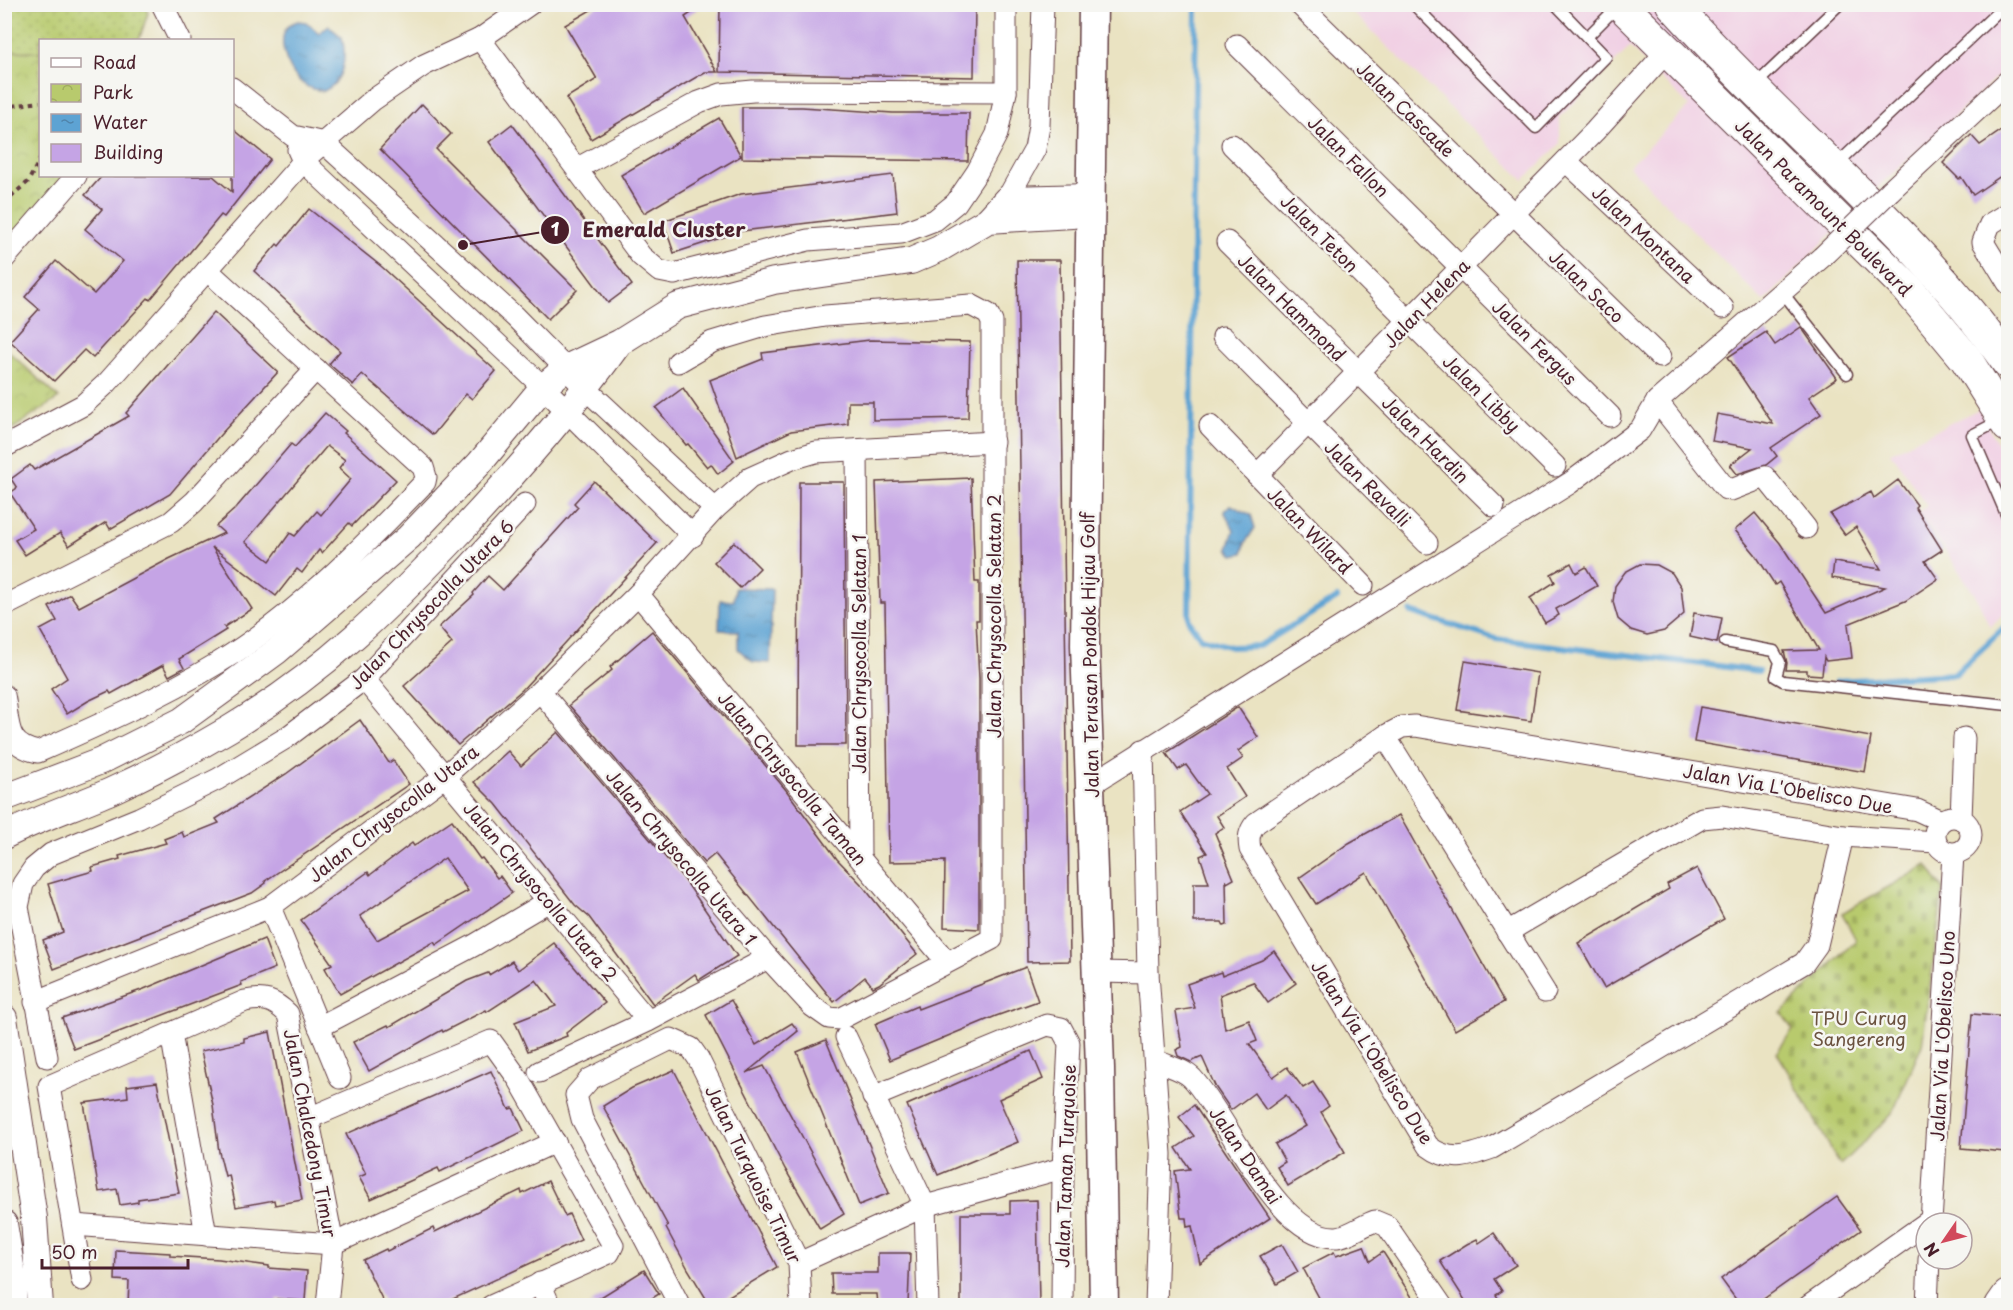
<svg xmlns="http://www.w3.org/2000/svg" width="2013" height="1310" viewBox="0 0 2013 1310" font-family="'Playpen Sans',sans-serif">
<defs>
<pattern id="grass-dots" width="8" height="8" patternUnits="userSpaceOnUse" patternTransform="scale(1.5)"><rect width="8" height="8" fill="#b8ca6d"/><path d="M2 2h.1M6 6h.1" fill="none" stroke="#a0ad5f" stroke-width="1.8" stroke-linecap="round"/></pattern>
<pattern id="cemetery-stones" width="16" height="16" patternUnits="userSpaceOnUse" patternTransform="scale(1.5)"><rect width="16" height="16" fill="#b8ca6d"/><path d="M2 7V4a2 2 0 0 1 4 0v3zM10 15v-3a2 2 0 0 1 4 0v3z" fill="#a0ad5f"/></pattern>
<pattern id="park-crowns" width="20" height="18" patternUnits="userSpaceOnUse" patternTransform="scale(1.5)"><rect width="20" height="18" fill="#b8ca6d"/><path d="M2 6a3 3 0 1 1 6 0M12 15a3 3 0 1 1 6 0" fill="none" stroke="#a0ad5f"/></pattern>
<pattern id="water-ripples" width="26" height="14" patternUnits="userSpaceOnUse" patternTransform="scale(1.5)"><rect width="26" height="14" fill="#5da3d3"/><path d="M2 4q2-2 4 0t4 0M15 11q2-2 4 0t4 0" fill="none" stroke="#4f84ab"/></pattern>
</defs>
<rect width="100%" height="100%" fill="#f6f6f2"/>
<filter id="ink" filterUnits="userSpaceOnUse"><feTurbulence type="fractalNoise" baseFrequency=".0167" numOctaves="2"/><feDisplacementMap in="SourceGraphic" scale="12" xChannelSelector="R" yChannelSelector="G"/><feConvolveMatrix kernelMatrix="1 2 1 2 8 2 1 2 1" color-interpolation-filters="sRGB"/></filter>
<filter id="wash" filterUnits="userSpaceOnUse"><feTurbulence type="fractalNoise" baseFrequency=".008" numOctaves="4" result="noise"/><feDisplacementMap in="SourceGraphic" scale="24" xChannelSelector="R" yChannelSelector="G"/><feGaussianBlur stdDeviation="1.35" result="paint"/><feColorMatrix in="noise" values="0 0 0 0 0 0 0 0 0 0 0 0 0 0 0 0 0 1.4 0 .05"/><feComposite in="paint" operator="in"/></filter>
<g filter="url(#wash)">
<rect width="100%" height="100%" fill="#eae3c2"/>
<g fill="#f1d0e4">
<path d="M1345 5H2008V67L1880 185 1764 302 1629 166 1689 106 1630 47 1560 117V144L1524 180Z"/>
<path d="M1979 409 2008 464V609L1990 627 1976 596 1919 512 1927 506 1891 452Z"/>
</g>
<path fill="url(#grass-dots)" stroke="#81744c" stroke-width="1.5" d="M5 5H145L148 13 139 40H40V52L5 51Z"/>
<path fill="url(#cemetery-stones)" stroke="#81744c" stroke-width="1.5" d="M1927 865 1943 889 1922 1045 1892 1114 1840 1165 1777 1052 1793 1029 1781 1013 1856 940 1842 913Z"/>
<g fill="url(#park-crowns)" stroke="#81744c" stroke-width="1.5">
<path d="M4 51 40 52V176H77L4 261Z"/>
<path d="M4 347 59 398 5 434H4Z"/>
</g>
<g fill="url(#water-ripples)" stroke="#54617f" stroke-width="1.5">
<path d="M298 21 306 22 319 33 328 26 342 37C347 57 344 82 324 91 316 90 309 89 302 83 286 70 270 28 298 21Z"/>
<path d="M1231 505 1251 515 1255 528 1245 543 1243 553 1234 555 1228 549 1234 530 1224 511Z"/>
<path d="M735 588 772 589 770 663 753 662 738 649V631L719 630 720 600 734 601Z"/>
</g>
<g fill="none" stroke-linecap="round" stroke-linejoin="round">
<g stroke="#5da3d3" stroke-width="6">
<path d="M1196 4 1189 621 1201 638 1231 647 1259 646 1337 598"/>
<path d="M1411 612 1496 639 1759 671"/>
<path d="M1837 681 1955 674 2008 624"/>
</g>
</g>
<g id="blocks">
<g fill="#c5a4e5" fill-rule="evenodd">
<path d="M601 4H705L685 17 717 72H705L591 139 566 98 597 79 565 25Z"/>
<path d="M720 4H975L974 77 719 72Z"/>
<path d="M422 104 451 134 436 149 577 290 548 319 380 149Z"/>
<path d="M742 107H802L893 113H969L968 161 742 158Z"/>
<path d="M719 118 741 156 644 213 621 175Z"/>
<path d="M512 124 632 285 608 303 489 142Z"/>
<path d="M2008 126V171L1973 195 1961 177 1959 179 1943 163 1971 135 1980 145Z"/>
<path d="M232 128 270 159 224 217 221 215 150 300 148 298 93 358 84 350 54 381 10 341 39 309 25 297 56 261 94 294 123 261 85 229 102 209 85 195 102 176H213L232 192Z"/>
<path d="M893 175 897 212 742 231 674 253 663 221 741 194Z"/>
<path d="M309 209 382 267 496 371 472 399 466 394 433 435 362 374 353 385 329 364 340 351 254 271 277 244 279 246Z"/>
<path d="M1017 260H1060L1070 961 1027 962Z"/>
<path d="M214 312 278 372 221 434 170 494 110 529 106 522 69 546 60 533 25 555 15 540 34 529 10 493 17 488 11 479 30 465 34 470 129 416 126 413Z"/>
<path d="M1801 327 1837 378 1809 397 1821 414 1771 448 1777 456 1766 465 1737 474 1730 465 1752 448 1712 441 1717 414 1773 424 1728 357 1766 332 1775 345Z"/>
<path d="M870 340 970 342 968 418 873 420V402H848V424L791 431 737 457 710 380 763 359 762 353Z"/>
<path d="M683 388 734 461 718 474 711 464 707 467 688 444 686 445 656 408Z"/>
<path d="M325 413 346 431 344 433 396 480 352 526 349 523 322 553 319 550 302 573 297 569 276 596 212 547 252 609 224 627 226 630 179 659 184 668 169 676 163 665 111 694 109 691 88 701 67 714 51 689 67 678 40 630 57 621 49 607 70 594 79 607 169 559 224 533 216 526 235 509 291 444 295 447ZM327 446 345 460 339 468 351 479 321 515 317 511 295 536 290 533 270 561 245 542Z"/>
<path d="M971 478 975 582H979V620H976L979 678V929L944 927 945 861 889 862 885 603H880L876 482Z"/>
<path d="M1898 480 1917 505 1915 507 1942 550 1925 561 1938 579 1905 601 1848 624 1852 658 1826 661 1824 657 1822 675 1807 674V670H1786L1787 663 1784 651 1819 650 1779 582 1775 585 1755 554 1735 530 1755 513 1780 543 1826 613 1885 587 1832 578 1834 562 1881 569 1856 527 1845 535 1830 514 1871 492 1874 498Z"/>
<path d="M594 481 657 543 522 690 458 745 404 686 452 643 439 627 474 595 473 593 488 576 503 590 578 507 574 503Z"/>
<path d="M799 482H844L846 745H798Z"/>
<path d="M734 542 760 568 740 588 714 562Z"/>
<path d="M1571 563 1576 573 1586 567 1597 586 1556 609 1559 615 1545 623 1530 598 1555 582 1551 574Z"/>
<path d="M1640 564 1657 565 1672 573 1681 587 1684 614 1664 631 1647 635 1631 630 1618 619 1613 602 1615 586 1625 572Z"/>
<path d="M1694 613 1722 618 1717 643 1690 637Z"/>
<path d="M652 631 786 790 837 859 862 885 917 954 879 984 873 987 865 977 834 1002 715 854 704 863 569 705 612 670 610 667Z"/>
<path d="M1465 661 1538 673 1531 721 1457 710Z"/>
<path d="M1238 707 1258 737 1238 751 1243 758 1227 769 1245 797 1217 816 1224 827 1215 833 1234 879 1227 883 1226 880 1227 925 1224 926 1222 922H1194V883H1209L1200 856 1207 853 1180 812 1207 794 1186 765 1178 770 1166 753Z"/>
<path d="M1700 707 1871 737 1865 772 1694 742Z"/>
<path d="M360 720 389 763 393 760 409 784 265 881 266 883 252 893 54 969 43 940 63 932 48 884 93 871 92 867 120 859 119 856 166 843 164 839 182 832 184 837 219 823 216 819 286 774Z"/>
<path d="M558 732 684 879 737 956 699 980 695 974 653 1004 589 917 575 905 496 804 474 782 508 751 521 766Z"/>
<path d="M1399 815 1504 1002 1455 1030 1366 872 1316 904 1299 878 1349 843Z"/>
<path d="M452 820 480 859 482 858 497 878 500 876 512 893 436 945 434 942 340 994 325 968 332 964 301 920 368 872 370 875 412 843 414 846ZM445 858 468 891 377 940 360 916Z"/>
<path d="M1697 868 1724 919 1604 988 1578 943 1669 889 1667 884Z"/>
<path d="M264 939 275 968 241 982 242 985 74 1049 62 1018 144 989Z"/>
<path d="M554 943 605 1003 566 1033 567 1036 528 1051 515 1022 556 1006 536 980 487 1012 486 1010 443 1032 442 1030 369 1071 353 1042 388 1025 389 1027 467 981 488 973 489 975 512 961 518 970Z"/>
<path d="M1274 951 1296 983 1268 1003 1253 982 1220 995 1225 1029 1249 1020 1257 1041 1249 1044 1273 1077 1287 1067 1303 1088 1313 1082 1329 1106 1321 1112 1345 1152 1288 1186 1277 1167 1285 1162 1275 1144 1306 1126 1286 1095 1266 1110 1254 1093 1231 1110 1216 1088 1202 1057 1191 1062 1178 1056 1176 1050 1182 1047 1176 1011 1195 1008 1187 984 1221 972 1222 976 1262 960Z"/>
<path d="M1026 967 1038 1001 996 1016 890 1060 875 1024 917 1006 918 1009Z"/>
<path d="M731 1000 756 1045 792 1023 798 1031 746 1073 764 1066 844 1214 820 1229 785 1169 706 1015Z"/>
<path d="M1972 1014 2008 1017V1104L2005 1152 1961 1148Z"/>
<path d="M270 1032 302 1200 275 1205 274 1200 236 1207 229 1175 225 1176 219 1152 213 1105 201 1051 244 1042V1038Z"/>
<path d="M826 1040 889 1193 859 1205 797 1052Z"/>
<path d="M1031 1051 1043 1079 999 1099 1018 1142 938 1175 907 1105Z"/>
<path d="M674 1070 777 1267 714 1305H710L688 1269 666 1228 668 1226 603 1106 632 1088Z"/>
<path d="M491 1071 509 1109 513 1108 524 1131 440 1172 438 1168 371 1199 359 1177 366 1174 346 1134Z"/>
<path d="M157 1082 179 1193 138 1199V1202L120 1205 117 1189 99 1192 84 1103 128 1097 127 1086Z"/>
<path d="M1194 1105 1270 1218 1200 1264 1192 1226 1187 1227 1186 1218H1181L1175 1171 1190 1169 1176 1148 1194 1136 1179 1117Z"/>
<path d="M548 1181 565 1216 569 1214 581 1240 440 1305H385L363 1260 386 1249 387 1251 433 1228 435 1232 521 1190 522 1194Z"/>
<path d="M1837 1197 1861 1230 1755 1305H1740L1721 1279Z"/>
<path d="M1037 1200 1039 1304 961 1305V1214H1010V1201Z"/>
<path d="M1494 1233 1516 1265 1494 1279 1502 1291 1496 1295 1503 1305H1468L1440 1261 1467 1244 1477 1239 1479 1243Z"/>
<path d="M1282 1244 1298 1272 1277 1284 1260 1256Z"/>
<path d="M1364 1246 1370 1261 1383 1252 1417 1305H1323L1303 1268 1334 1252 1336 1256Z"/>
<path d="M116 1250 170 1253V1256L219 1259 269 1266V1268L307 1271 305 1301 277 1299V1305H128L129 1281 115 1280Z"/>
<path d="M878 1253H910L908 1305H878L877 1294H832L831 1273H878Z"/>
<path d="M644 1270 659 1294 641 1305H588Z"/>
</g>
</g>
</g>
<g filter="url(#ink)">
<use href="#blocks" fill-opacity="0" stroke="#623c42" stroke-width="1.5"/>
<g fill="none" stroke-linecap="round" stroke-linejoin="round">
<defs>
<g id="service">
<path d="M1413 4 1536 128 1606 57 1555 4"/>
<path d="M1587 37 1619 5"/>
<path d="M1753 87 1840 4"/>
<path d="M1836 165 2006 4"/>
<path d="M1783 293 1847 374"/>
<path d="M2003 419 1972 435 2008 519"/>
<path d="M1725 642 1774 651 1780 662 1776 677 1783 681 2008 705"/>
</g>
<g id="minor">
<path d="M162 4 180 40"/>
<path d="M1299 4 1660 357"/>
<path d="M480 39 641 256 659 271 674 274 808 240 901 233 935 220 956 203 977 172 997 134 1006 92V4"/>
<path d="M1237 45 1610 416"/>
<path d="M232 88 293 136 324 143 515 317 586 389 715 509"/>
<path d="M1232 145 1555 466"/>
<path d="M298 150 303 161 543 387 693 536"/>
<path d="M1566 161 1723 308"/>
<path d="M578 168 699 102 721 94 753 91 1006 92"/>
<path d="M1890 191 2008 81"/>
<path d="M1007 199 1035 149 1039 126 1043 4"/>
<path d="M2008 213 1990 224 1983 242 2008 283"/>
<path d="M1227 242 1494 506"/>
<path d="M4 259 76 176"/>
<path d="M1223 337 1427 543"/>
<path d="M1657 401 1726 489 1731 490 1765 477 1806 528"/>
<path d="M1210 426 1363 585"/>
<path d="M4 447 83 405 108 382 309 155 373 100 424 65 480 39 530 4"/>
<path d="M857 450 860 857"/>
<path d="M1257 475 1595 131 1668 50"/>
<path d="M638 594 947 962"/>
<path d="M4 606 171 522 194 502 316 369"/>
<path d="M364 679 648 1021"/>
<path d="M540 691 768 958 812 1006 829 1018 840 1019 992 939V322L988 314 971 305 825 316 765 326 712 342 678 362"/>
<path d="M4 695C10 724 4 745 38 752 99 725 160 698 218 663 297 615 362 548 425 482L426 477 423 467 207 270"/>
<path d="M1385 736 1545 992"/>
<path d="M1143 750 1148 973 1161 1154 1156 1306"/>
<path d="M1090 785 1570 483 1640 430 1657 401 1822 257"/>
<circle cx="1953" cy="835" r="18"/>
<path d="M1961 819 1964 738"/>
<path d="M1843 836 1817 945 1804 963 1492 1148C1467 1157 1450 1163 1428 1146L1250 849C1248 838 1249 831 1256 823L1385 736 1402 727 1415 726 1917 810 1941 821"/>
<path d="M270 907 340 1078"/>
<path d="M1507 932 1702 818 1722 816 1843 836 1936 842"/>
<path d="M1097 972 1148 973"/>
<path d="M35 1002 270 907 445 776 540 691 638 594 715 509 750 478 792 459 816 452 993 442"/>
<path d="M319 1027 473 946 549 901"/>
<path d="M171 1033 206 1235"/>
<path d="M846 1037 925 1206 928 1306"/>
<path d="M47 1057 18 907 23 884 34 868 51 854 139 818 218 779 286 738 364 679 525 504"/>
<path d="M1155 1060C1167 1066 1183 1069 1192 1078 1229 1118 1278 1240 1337 1237 1349 1236 1363 1225 1375 1221L1387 1226 1442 1306"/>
<path d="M539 1072 648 1021 768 958"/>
<path d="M873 1097 1047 1025 1061 1028 1069 1043 1063 1168 1062 1306"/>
<path d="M309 1118 491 1041 519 1080 613 1245 609 1253 491 1306"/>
<path d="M1931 1223 1953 854"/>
<path d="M73 1225 333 1244 555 1142"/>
<path d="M799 1263 925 1206 1063 1168"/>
<path d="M82 1280 49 1086 245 1001C264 997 274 1000 288 1014L333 1244 327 1306"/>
<path d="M540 1283 550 1306"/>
<path d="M680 1306 582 1119 576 1095 590 1079 671 1039 691 1048 698 1058 799 1263 801 1306"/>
<path d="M1809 1306 1932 1219"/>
<path d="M1927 1306 1929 1259"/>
</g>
<g id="tertiary">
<path d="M988 220 1072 215"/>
<path d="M4 798 101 761 181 721 277 651 409 537 479 464 543 387 566 368 619 343 678 306 774 281 911 261 939 249 988 220 1007 199 1090 197"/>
<path d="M4 836C39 818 77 806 113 790 152 772 192 751 229 729 323 673 391 606 465 527 519 469 571 410 617 346"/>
<path d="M4 1018 34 1218 40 1306"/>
<path d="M4 1224 13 1278V1306"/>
</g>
<path id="secondary" d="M1093 4 1085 645 1100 1068 1104 1306"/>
<g id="primary">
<path d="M1620 4 1907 288 1966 359 2008 426"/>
<path d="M1672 4C1782 126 1913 229 2008 363"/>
<path d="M2001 1306 2008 1296"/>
</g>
</defs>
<use href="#service" stroke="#623c42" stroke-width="13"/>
<use href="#minor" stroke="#623c42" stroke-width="23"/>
<use href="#tertiary" stroke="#623c42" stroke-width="28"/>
<use href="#secondary" stroke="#623c42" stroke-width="31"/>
<use href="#primary" stroke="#623c42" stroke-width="34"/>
<g stroke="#623c42" stroke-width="4" stroke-dasharray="4.5 4.5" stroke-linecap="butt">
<path d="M4 107 40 102"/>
<path d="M4 202 28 182 40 159"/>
</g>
<use href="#service" stroke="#fff" stroke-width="10"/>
<use href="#minor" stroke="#fff" stroke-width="21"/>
<use href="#tertiary" stroke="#fff" stroke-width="26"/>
<use href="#secondary" stroke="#fff" stroke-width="28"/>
<use href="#primary" stroke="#fff" stroke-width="32"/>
<defs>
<path id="minor-bridge" d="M1822 257 1890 191"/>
</defs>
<use href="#minor-bridge" stroke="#623c42" stroke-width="23" stroke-linecap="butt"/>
<use href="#minor-bridge" stroke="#fff" stroke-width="21"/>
</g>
</g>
<g text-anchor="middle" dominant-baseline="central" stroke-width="5" stroke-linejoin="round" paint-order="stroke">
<g font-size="18" fill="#4a1f2b" stroke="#f6f6f2">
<text transform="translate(1406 109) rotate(44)">Jalan Cascade</text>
<text transform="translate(1349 156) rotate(45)">Jalan Fallon</text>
<text transform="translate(1824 207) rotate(45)">Jalan Paramount Boulevard</text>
<text transform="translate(1320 233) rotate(45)">Jalan Teton</text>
<text transform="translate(1644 234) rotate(43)">Jalan Montana</text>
<text transform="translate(1587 286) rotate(44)">Jalan Saco</text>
<text transform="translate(1426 303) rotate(-46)">Jalan Helena</text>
<text transform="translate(1292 307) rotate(45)">Jalan Hammond</text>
<text transform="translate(1535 342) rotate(45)">Jalan Fergus</text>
<text transform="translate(1482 393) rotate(45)">Jalan Libby</text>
<text transform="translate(1426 439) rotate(45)">Jalan Hardin</text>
<text transform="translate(1368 483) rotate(45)">Jalan Ravalli</text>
<text transform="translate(1310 530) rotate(46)">Jalan Wilard</text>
<text transform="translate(431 604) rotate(-46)">Jalan Chrysocolla Utara 6</text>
<text transform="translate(993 616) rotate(-90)">Jalan Chrysocolla Selatan 2</text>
<text transform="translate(858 654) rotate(-90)">Jalan Chrysocolla Selatan 1</text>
<text transform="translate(1089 655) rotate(-91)">Jalan Terusan Pondok Hijau Golf</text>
<text transform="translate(793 778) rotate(50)">Jalan Chrysocolla Taman</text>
<text transform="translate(1788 788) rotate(10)">Jalan Via L'Obelisco Due</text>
<text transform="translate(393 813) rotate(-38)">Jalan Chrysocolla Utara</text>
<text transform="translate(682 857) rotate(50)">Jalan Chrysocolla Utara 1</text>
<text transform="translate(541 891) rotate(50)">Jalan Chrysocolla Utara 2</text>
<text transform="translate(1942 1036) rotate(-87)">Jalan Via L'Obelisco Uno</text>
<text transform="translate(1373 1052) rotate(58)">Jalan Via L'Obelisco Due</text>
<text transform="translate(311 1133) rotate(79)">Jalan Chalcedony Timur</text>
<text transform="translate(1246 1155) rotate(56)">Jalan Damai</text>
<text transform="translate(1065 1166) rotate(-88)">Jalan Taman Turquoise</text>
<text transform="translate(754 1174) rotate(64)">Jalan Turquoise Timur</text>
</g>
<g font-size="18" fill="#6b523f" stroke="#f6f6f2">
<text x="1859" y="1017">TPU Curug<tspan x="1859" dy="21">Sangereng</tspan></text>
</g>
</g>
<path fill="none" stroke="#4a1f2b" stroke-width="2" d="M463 245L555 230"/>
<g fill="#4a1f2b" stroke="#f6f6f2" stroke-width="2">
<circle cx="463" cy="245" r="6"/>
<circle cx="555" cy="230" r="15"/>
</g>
<g font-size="18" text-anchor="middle" font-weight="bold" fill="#fff">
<text x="555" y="236">1</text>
</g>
<g font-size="20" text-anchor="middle" font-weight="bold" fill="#4a1f2b" stroke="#f6f6f2" stroke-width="5" stroke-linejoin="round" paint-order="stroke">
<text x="664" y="237">Emerald Cluster</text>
</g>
<rect width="2013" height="1310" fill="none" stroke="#f6f6f2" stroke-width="24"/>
<rect x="39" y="39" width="195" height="138" fill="#f6f6f2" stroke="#b1a0a2" stroke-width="1.5"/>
<rect x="51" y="58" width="30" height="9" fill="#ffffff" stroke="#b1a0a2" stroke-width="1.5"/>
<text x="93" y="69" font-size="18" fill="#4a1f2b">Road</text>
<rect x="51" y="84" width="30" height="18" fill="url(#park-crowns)" stroke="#b1a0a2" stroke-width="1.5"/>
<text x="93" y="99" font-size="18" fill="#4a1f2b">Park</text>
<rect x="51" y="114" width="30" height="18" fill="url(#water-ripples)" stroke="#b1a0a2" stroke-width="1.5"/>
<text x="93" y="129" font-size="18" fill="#4a1f2b">Water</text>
<rect x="51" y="144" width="30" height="18" fill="#c5a4e5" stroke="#b1a0a2" stroke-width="1.5"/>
<text x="93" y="159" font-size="18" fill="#4a1f2b">Building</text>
<g transform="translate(1944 1241) rotate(235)"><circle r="28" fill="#f6f6f2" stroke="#b1a0a2" stroke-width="1.5"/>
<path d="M0-4.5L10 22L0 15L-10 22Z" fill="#d1495b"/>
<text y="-9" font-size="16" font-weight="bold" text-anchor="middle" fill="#4a1f2b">N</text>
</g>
<path d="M42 1259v9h146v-9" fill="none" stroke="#4a1f2b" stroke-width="3"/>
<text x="51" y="1259" font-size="18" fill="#4a1f2b" stroke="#f6f6f2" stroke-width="4.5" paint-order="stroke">50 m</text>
</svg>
